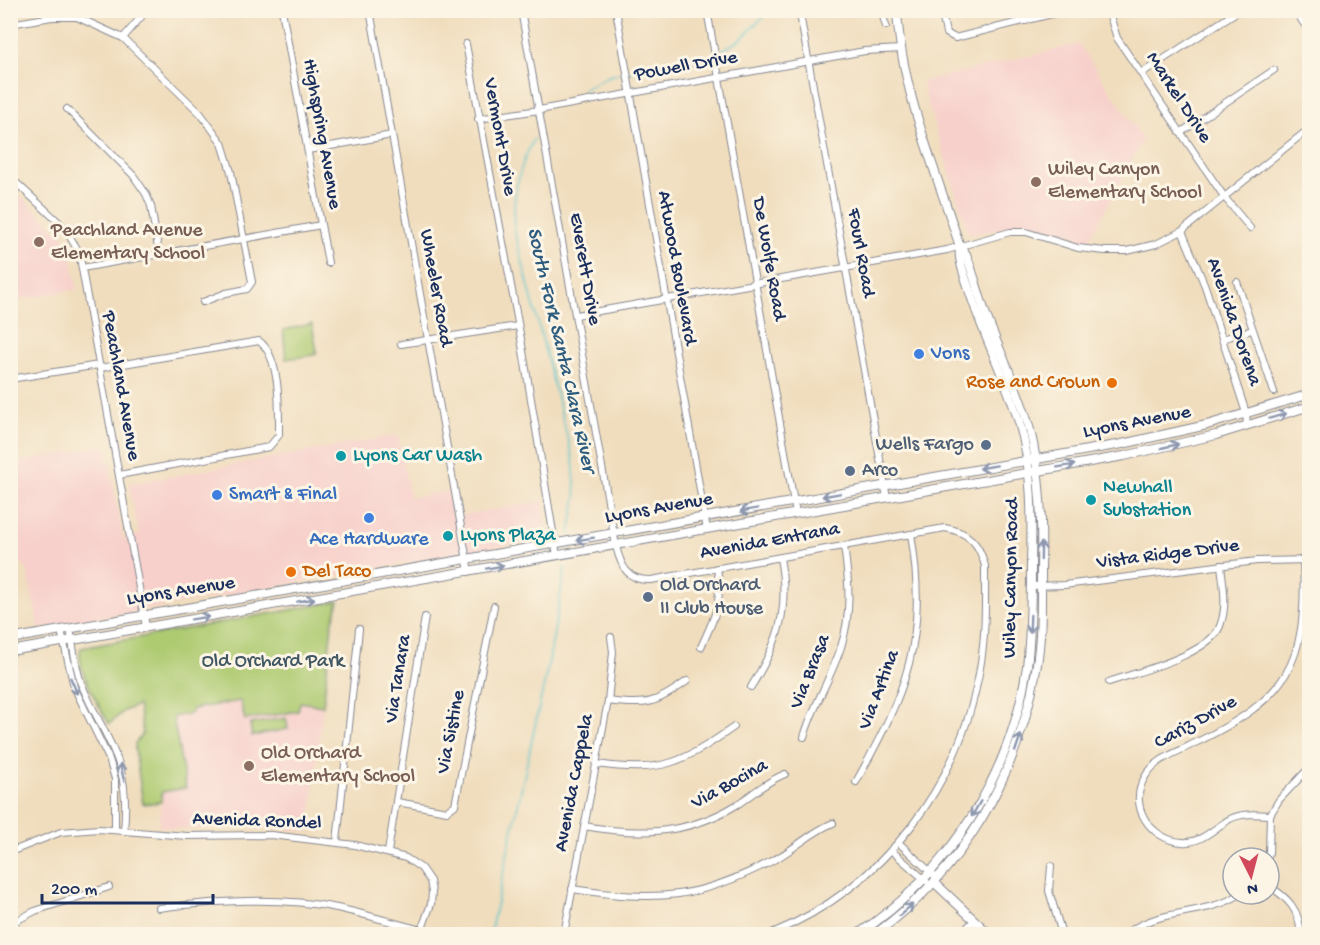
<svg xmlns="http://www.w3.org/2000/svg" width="1320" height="945" viewBox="0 0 1320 945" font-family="'Gochi Hand',sans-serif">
<rect width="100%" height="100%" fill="#fcf5e5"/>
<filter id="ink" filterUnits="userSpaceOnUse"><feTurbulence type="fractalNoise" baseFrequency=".0167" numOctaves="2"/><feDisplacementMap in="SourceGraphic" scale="12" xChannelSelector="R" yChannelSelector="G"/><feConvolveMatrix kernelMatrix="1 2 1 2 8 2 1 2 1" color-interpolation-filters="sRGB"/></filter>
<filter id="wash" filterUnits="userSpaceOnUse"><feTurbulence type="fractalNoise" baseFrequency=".008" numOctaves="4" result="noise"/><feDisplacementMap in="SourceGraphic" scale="24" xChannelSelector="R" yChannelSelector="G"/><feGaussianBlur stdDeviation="1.35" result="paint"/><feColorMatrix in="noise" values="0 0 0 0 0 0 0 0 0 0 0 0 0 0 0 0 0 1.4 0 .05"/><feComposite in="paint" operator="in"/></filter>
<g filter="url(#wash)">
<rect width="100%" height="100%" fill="#f0ddbd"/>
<g fill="#f7d0cb">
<path d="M1079 44 1143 140 1088 242 1022 225 969 235 921 82Z"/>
<path d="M11 187 64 238 69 246 77 289 11 301Z"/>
<path d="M398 435 410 498 448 491 453 517 543 501 546 538 39 629 27 569 11 555V463L106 446 123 538 139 535 129 484Z"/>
<path d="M241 701 245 720 300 702 323 706 309 831 245 827 184 829 159 827 162 792 186 788 173 717 192 713V709Z"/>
</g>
<g fill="#afcb72" stroke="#657d68" stroke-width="1.5">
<path d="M312 324 317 352 314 355 286 359 283 330Z"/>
<path d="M339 601 332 624 323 706 300 702 298 711 245 720 240 701 192 709V713L173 717 186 788 162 792 161 802 143 804 135 750V744L143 733 138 705 124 711 109 724C100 707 74 667 81 648Z"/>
<path d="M286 718 288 729 252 736 250 724Z"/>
</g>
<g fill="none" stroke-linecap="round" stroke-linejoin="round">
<g stroke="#57c4cd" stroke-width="1.5">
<path d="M718 53 741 39 770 10"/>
<path d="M630 72 688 63 713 55"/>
<path d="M582 90 609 76 625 72"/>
<path d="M534 139C518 168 512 197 514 229L573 459 576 497 570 534"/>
<path d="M490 934 549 661 565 568"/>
</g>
</g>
</g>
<g filter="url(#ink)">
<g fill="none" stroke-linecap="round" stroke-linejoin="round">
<defs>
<g id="street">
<path d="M282 10 328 263"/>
<path d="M370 10 469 572"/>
<path d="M521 10 616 546C621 567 628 581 651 580L945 528C969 532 979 543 985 566 985 598 986 630 981 662 962 785 884 887 770 934"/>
<path d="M616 10 707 530"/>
<path d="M707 10 796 514"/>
<path d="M881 10 886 26"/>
<path d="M941 10 946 33 955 38 1068 10"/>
<path d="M1023 10 1026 21"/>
<path d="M1108 10 1117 38 1225 198 1250 228"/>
<path d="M1295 10 1310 33"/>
<path d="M800 14 887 498"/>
<path d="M10 24 52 17H77L123 38 201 114 222 143 231 172 252 282 247 289 226 293 203 302"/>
<path d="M123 38 147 10"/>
<path d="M466 44 521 339 557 556"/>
<path d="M1142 73 1238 11"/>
<path d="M67 109 133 175 146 194 151 206 159 254"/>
<path d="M478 119 539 110 865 51 901 49"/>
<path d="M1180 133 1274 70"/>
<path d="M308 150 392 135"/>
<path d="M10 177 64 227 79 252 146 627"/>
<path d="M1182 231 1205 286 1246 413 1247 425"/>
<path d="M82 268 321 225"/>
<path d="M1237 282 1274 392"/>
<path d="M576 315 947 250 1010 232H1026L1078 248 1105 251H1127L1156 244 1182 231 1305 132"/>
<path d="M1222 339 1252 330"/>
<path d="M401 344 518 326"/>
<path d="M100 368 259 341C281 357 279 410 279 435L269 447 119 475"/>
<path d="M10 379 99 365"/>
<path d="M1031 586 1064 585 1257 561 1310 560"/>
<path d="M70 628C73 646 75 665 81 683 106 743 131 758 124 830"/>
<path d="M61 630 74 687 109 759 115 779V830"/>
<path d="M701 647C715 617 723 602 717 568"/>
<path d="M1109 682C1137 672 1209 655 1220 626 1228 606 1223 585 1221 565"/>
<path d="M751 687C779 642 790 610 780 558"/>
<path d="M608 701C646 706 656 704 687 681"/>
<path d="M804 737C813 706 831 678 841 647 852 613 849 581 844 546"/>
<path d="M597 764C662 773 681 764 734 727"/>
<path d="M856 782C907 690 928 640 911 534"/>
<path d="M397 802 447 811 455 805 494 606"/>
<path d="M1270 815C1256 814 1242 813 1230 819 1214 828 1201 844 1182 842 1151 840 1127 806 1145 777 1155 759 1176 753 1193 744 1288 698 1308 666 1303 560"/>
<path d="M584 826C640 836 688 835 738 804 754 793 767 781 785 774"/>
<path d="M337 842 359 629"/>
<path d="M899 843 938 879"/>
<path d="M892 851 926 881"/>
<path d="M10 852 61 832 99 829 187 836 271 835 355 845 406 858 421 868 430 881 432 892 431 904 420 934"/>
<path d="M388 852 425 617"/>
<path d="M1267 858 1269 853 1270 815 1279 800 1310 767"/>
<path d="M1051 866 1049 891 1062 934"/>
<path d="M1269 886C1287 897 1301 911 1300 934"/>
<path d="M572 889C658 902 701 900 779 857 798 846 813 831 833 823"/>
<path d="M159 908C216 901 279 896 337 908 365 914 393 923 421 930"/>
<path d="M10 924 35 911 109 887"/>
<path d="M564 934 608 701 613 652 611 637"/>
<path d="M960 934 975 920"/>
<path d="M1126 934C1160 907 1206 917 1240 894"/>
</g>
<g id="secondary">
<path d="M10 639 1122 444 1207 425 1310 394"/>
<path d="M10 651 1124 456 1216 435 1310 406"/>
<path d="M935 883 989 934"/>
<path d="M858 934C949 874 1012 774 1027 666 1031 633 1031 600 1031 566 1032 519 1033 468 1019 422 1005 376 982 333 968 286 964 273 958 260 960 247"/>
<path d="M875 934C963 871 1018 776 1036 670 1042 637 1041 603 1041 570 1042 523 1041 475 1030 430 1020 393 1003 359 989 323 980 301 975 277 966 254L960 247C936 170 901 91 897 10"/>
</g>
</defs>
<use href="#street" stroke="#86868e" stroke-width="8"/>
<use href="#secondary" stroke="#86868e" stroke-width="10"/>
<use href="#street" stroke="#fff" stroke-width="6"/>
<use href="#secondary" stroke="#fff" stroke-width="8"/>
</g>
<defs><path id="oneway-shaft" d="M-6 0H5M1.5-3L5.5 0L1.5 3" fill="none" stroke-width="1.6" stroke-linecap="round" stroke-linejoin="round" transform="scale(1.5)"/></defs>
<g stroke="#8d97ae">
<use href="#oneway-shaft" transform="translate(1278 416) rotate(-17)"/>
<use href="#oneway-shaft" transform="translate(1170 446) rotate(-13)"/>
<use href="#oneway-shaft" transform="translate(1066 466) rotate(-9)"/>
<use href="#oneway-shaft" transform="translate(988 467) rotate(170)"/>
<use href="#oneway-shaft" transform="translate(831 495) rotate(170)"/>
<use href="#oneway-shaft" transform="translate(749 510) rotate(170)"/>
<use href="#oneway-shaft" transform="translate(585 539) rotate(171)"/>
<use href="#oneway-shaft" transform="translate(1041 551) rotate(-89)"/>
<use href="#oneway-shaft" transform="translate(495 567) rotate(-10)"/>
<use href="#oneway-shaft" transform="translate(306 600) rotate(-10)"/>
<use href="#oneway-shaft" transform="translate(200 618) rotate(-9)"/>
<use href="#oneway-shaft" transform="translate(1030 624) rotate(92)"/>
<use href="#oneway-shaft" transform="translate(74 686) rotate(67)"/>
<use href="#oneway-shaft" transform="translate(1018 743) rotate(-71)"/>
<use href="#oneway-shaft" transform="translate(122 772) rotate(-103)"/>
<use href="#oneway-shaft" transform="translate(976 809) rotate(120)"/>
<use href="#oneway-shaft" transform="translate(906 910) rotate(-41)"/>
</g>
</g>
<g fill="#8d6e63" stroke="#fcf5e5" stroke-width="2">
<circle cx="1036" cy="182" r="6"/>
<circle cx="39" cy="242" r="6"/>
<circle cx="249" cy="766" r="6"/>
</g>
<g fill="#3f7fe0" stroke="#fcf5e5" stroke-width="2">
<circle cx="919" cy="354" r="6"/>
<circle cx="217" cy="495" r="6"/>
<circle cx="369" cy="518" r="6"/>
</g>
<g fill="#e8710a" stroke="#fcf5e5" stroke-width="2">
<circle cx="1112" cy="383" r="6"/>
<circle cx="291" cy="572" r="6"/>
</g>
<g fill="#5c6f8a" stroke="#fcf5e5" stroke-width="2">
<circle cx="986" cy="445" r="6"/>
<circle cx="850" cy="471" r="6"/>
<circle cx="648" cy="597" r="6"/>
</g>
<g fill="#0f9aa8" stroke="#fcf5e5" stroke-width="2">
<circle cx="341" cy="456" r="6"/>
<circle cx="1091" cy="500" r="6"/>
<circle cx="448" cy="536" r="6"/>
</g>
<g text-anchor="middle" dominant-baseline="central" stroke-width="6" stroke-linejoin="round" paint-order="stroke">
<g font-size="20" fill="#1b2f5e" stroke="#fcf5e5">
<text transform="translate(686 67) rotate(-10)">Powell Drive</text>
<text transform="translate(1178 98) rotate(57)">Markel Drive</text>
<text transform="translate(321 134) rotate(80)">Highspring Avenue</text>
<text transform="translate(499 137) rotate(80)">Vermont Drive</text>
<text transform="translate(860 253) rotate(80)">Fourl Road</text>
<text transform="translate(768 259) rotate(80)">De Wolfe Road</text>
<text transform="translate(676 268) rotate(80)">Atwood Boulevard</text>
<text transform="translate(584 269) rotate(80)">Everett Drive</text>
<text transform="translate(435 288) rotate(80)">Wheeler Road</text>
<text transform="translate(1233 322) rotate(71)">Avenida Dorena</text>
<text transform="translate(120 386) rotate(80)">Peachland Avenue</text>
<text transform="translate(1137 423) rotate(-11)">Lyons Avenue</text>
<text transform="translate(659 509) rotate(-10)">Lyons Avenue</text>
<text transform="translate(770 542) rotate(-10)">Avenida Entrana</text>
<text transform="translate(1168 555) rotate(-7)">Vista Ridge Drive</text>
<text transform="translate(1012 578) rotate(-89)">Wiley Canyon Road</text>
<text transform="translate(181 592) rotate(-9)">Lyons Avenue</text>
<text transform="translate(811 672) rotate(-68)">Via Brasa</text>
<text transform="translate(399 679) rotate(-81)">Via Tanara</text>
<text transform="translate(880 690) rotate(-69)">Via Artina</text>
<text transform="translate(1196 723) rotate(-29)">Cariz Drive</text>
<text transform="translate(452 732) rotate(-79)">Via Sistine</text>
<text transform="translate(575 783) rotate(-79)">Avenida Cappela</text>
<text transform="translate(730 785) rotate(-29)">Via Bocina</text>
<text transform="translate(257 822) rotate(2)">Avenida Rondel</text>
</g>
<g font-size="20" fill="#785e54" stroke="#fcf5e5" text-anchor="start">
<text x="1048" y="170">Wiley Canyon<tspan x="1048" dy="23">Elementary School</tspan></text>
<text x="51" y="231">Peachland Avenue<tspan x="51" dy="23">Elementary School</tspan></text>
<text x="261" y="754">Old Orchard<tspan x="261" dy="23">Elementary School</tspan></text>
</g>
<g font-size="20" fill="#366cbe" stroke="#fcf5e5" text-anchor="start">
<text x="931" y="354">Vons</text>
<text x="229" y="495">Smart &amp; Final</text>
<text x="369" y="540" text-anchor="middle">Ace Hardware</text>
</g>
<g font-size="20" fill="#c56008" stroke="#fcf5e5" text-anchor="end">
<text x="1100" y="383">Rose and Crown</text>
<text x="303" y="572" text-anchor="start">Del Taco</text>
</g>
<g font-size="20" fill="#4e5e75" stroke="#fcf5e5" text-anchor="start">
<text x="974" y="445" text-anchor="end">Wells Fargo</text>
<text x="862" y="471">Arco</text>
<text x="660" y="586">Old Orchard<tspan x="660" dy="23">II Club House</tspan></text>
</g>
<g font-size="20" fill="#0d838f" stroke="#fcf5e5" text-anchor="start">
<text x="353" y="456">Lyons Car Wash</text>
<text x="1103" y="488">Newhall<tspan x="1103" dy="23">Substation</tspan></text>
<text x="460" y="536">Lyons Plaza</text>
</g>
<g font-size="20" fill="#405663" stroke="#fcf5e5">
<text x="273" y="662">Old Orchard Park</text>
</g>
<g font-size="21" font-style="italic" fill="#2d5c7f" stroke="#fcf5e5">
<text transform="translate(560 350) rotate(77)">South Fork Santa Clara River</text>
</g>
</g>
<rect width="1320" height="945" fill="none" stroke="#fcf5e5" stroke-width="36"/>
<g transform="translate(1251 876) rotate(174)"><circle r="28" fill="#fcf5e5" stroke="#a2a6af" stroke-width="1.5"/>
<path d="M0-4.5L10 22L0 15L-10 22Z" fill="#d1495b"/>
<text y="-9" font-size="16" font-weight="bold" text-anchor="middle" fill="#1b2f5e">N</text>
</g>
<path d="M42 894v9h171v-9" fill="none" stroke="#1b2f5e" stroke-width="3"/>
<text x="51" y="894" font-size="18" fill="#1b2f5e" stroke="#fcf5e5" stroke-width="4.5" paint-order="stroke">200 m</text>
</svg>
